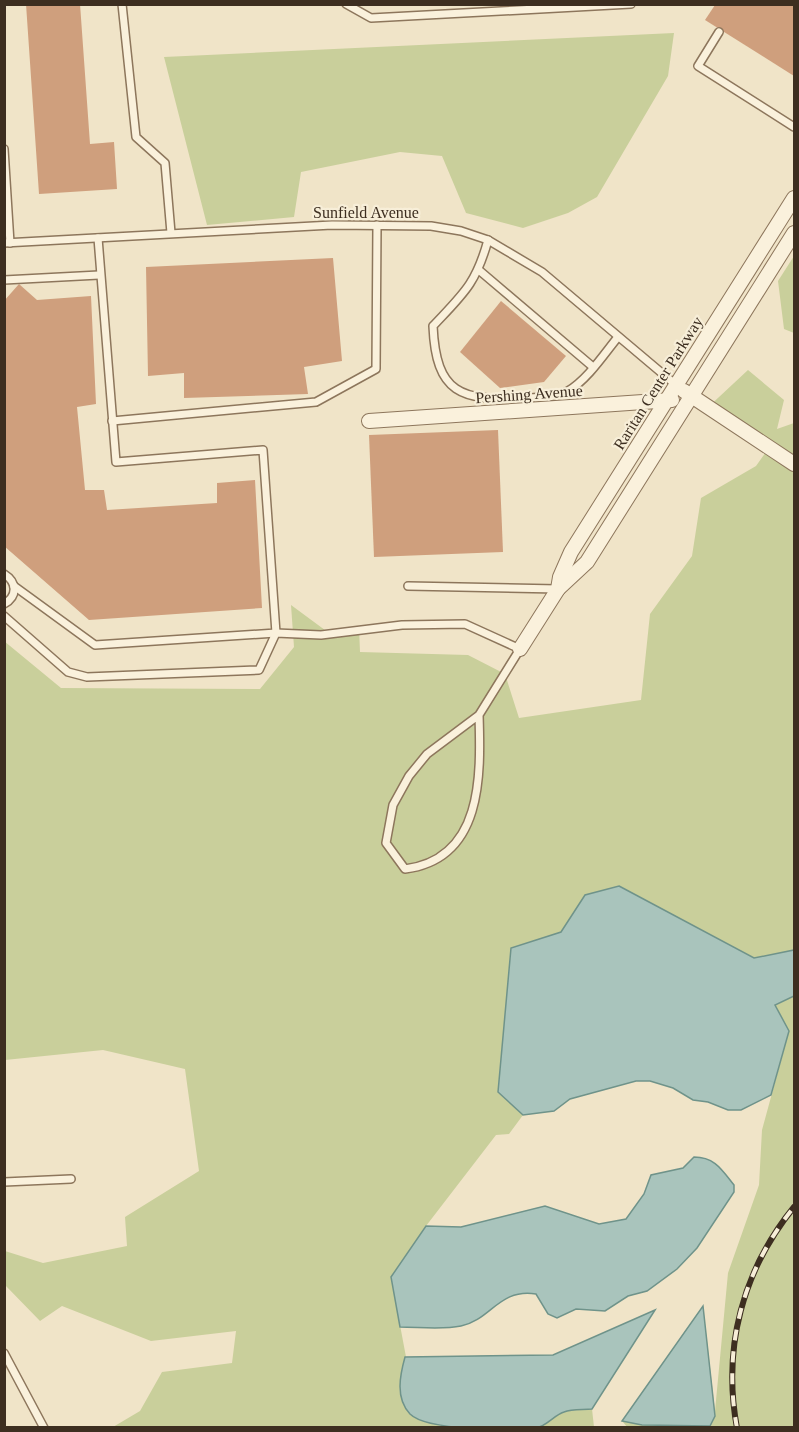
<svg xmlns="http://www.w3.org/2000/svg" width="799" height="1432" viewBox="0 0 799 1432" font-family="Georgia,serif">
<rect width="100%" height="100%" fill="#f0e4c8"/>
<g fill="#c9cf9b">
<path d="M674 33 668 76 597 197 568 213 523 228 466 213 442 156 400 152 301 172 294 217 207 225 164 57Z"/>
<path d="M794 256V333L784 329 778 281Z"/>
<path d="M748 370 784 400 777 429 794 423V950L754 958 619 886 585 895 561 932 511 948 498 1092 523 1115 509 1134 496 1135 426 1226 391 1277 406 1357 553 1355 655 1310 592 1409 594 1427H113L140 1411 162 1372 232 1363 236 1331 151 1341 62 1306 40 1321 5 1285V1251L43 1263 127 1246 125 1217 199 1171 185 1069 103 1050 5 1060 4 641 61 688 260 689 294 647 291 605 333 636 359 627 360 652 468 655 505 674 519 718 641 700 650 614 692 556 701 498 756 466 766 452 704 411Z"/>
<path d="M794 995V1427L628 1428 622 1421 703 1306 715 1411 728 1273 759 1185 762 1130 789 1031 775 1005Z"/>
</g>
<g fill="#a9c4bc" stroke="#6f938a" stroke-width="1.5">
<path d="M619 886 754 958 794 950V996L775 1005 789 1031 771 1095 741 1110H728L708 1102 693 1100 673 1088 650 1081H636L570 1099 554 1111 523 1115 498 1092 511 948 561 932 585 895Z"/>
<path d="M694 1157C715 1157 722 1170 734 1185V1192L697 1248 677 1269 647 1291 628 1296 605 1311 576 1309 557 1318 548 1314 536 1294C499 1288 491 1320 461 1326 442 1330 419 1327 400 1327L391 1277 426 1226 461 1227 545 1206 599 1224 626 1219 644 1194 651 1175 683 1168Z"/>
<path d="M703 1306 715 1416 710 1426 642 1425 622 1421Z"/>
<path d="M655 1310 592 1409C583 1410 572 1409 564 1412 554 1415 547 1426 536 1428 512 1431 427 1431 410 1414 395 1398 400 1375 405 1357L553 1355Z"/>
</g>
<g fill="#cf9f7d">
<path d="M26 4H80L90 144 114 142 117 189 39 194Z"/>
<path d="M715 5H794V76L705 20Z"/>
<path d="M333 258 342 361 304 367 308 394 184 398V373L148 376 146 267Z"/>
<path d="M19 284 37 300 91 296 96 404 77 407 85 490H104L107 510 217 503V483L255 480 262 608 89 620 4 546V301Z"/>
<path d="M501 301 566 356 544 382 500 388 460 352Z"/>
<path d="M498 430 503 552 374 557 369 435Z"/>
</g>
<g fill="none" stroke-linecap="round" stroke-linejoin="round">
<defs>
<g id="lane">
<path d="M122 4 136 137 165 163 171 233"/>
<path d="M346 4 371 18 631 4"/>
<path d="M719 32 698 66 794 127"/>
<path d="M4 149 10 243"/>
<path d="M488 240C476 284 463 294 433 326 436 394 461 401 523 398 537 397 555 399 568 391 588 379 604 354 618 337"/>
<path d="M4 243 332 225 431 226 461 231 488 240 542 272 676 385"/>
<path d="M480 271 593 367"/>
<path d="M4 280 99 275"/>
<path d="M112 421 316 402 376 369 377 225"/>
<path d="M4 574C17 582 18 596 4 604"/>
<path d="M14 586 95 645 276 633 263 450 116 462 98 238"/>
<path d="M408 586 558 589"/>
<path d="M4 616 68 672 87 677 259 670 276 633 321 635 402 625 465 624 520 649 479 715 427 754 409 776 393 805 386 843 405 869C483 859 481 776 479 715"/>
<path d="M4 1182 71 1179"/>
<path d="M4 1353 44 1428"/>
</g>
<g id="street">
<path d="M684 391 794 464"/>
<path d="M369 421 672 400"/>
<path d="M558 589 587 562 794 233"/>
<path d="M520 649 558 589 560 577 571 552 794 198"/>
</g>
</defs>
<use href="#lane" stroke="#8d765c" stroke-width="10"/>
<use href="#street" stroke="#8d765c" stroke-width="16"/>
<use href="#lane" stroke="#faf1dc" stroke-width="7"/>
<use href="#street" stroke="#faf1dc" stroke-width="14"/>
<defs>
<path id="rail" d="M737 1428C722 1347 743 1270 794 1207"/>
</defs>
<use href="#rail" stroke="#3d2e20" stroke-width="6"/>
<use href="#rail" stroke="#f7eed8" stroke-width="4" stroke-dasharray="11" stroke-linecap="butt"/>
</g>
<g text-anchor="middle" dominant-baseline="central" stroke-width="4.5" stroke-linejoin="round" paint-order="stroke">
<g font-size="16" fill="#3d2e20" stroke="#f7eed8">
<text x="366" y="212">Sunfield Avenue</text>
<text transform="translate(658 383) rotate(-58)">Raritan Center Parkway</text>
<text transform="translate(529 394) rotate(-4)">Pershing Avenue</text>
</g>
</g>
<rect width="799" height="1432" fill="none" stroke="#3d2e20" stroke-width="12"/>
</svg>
